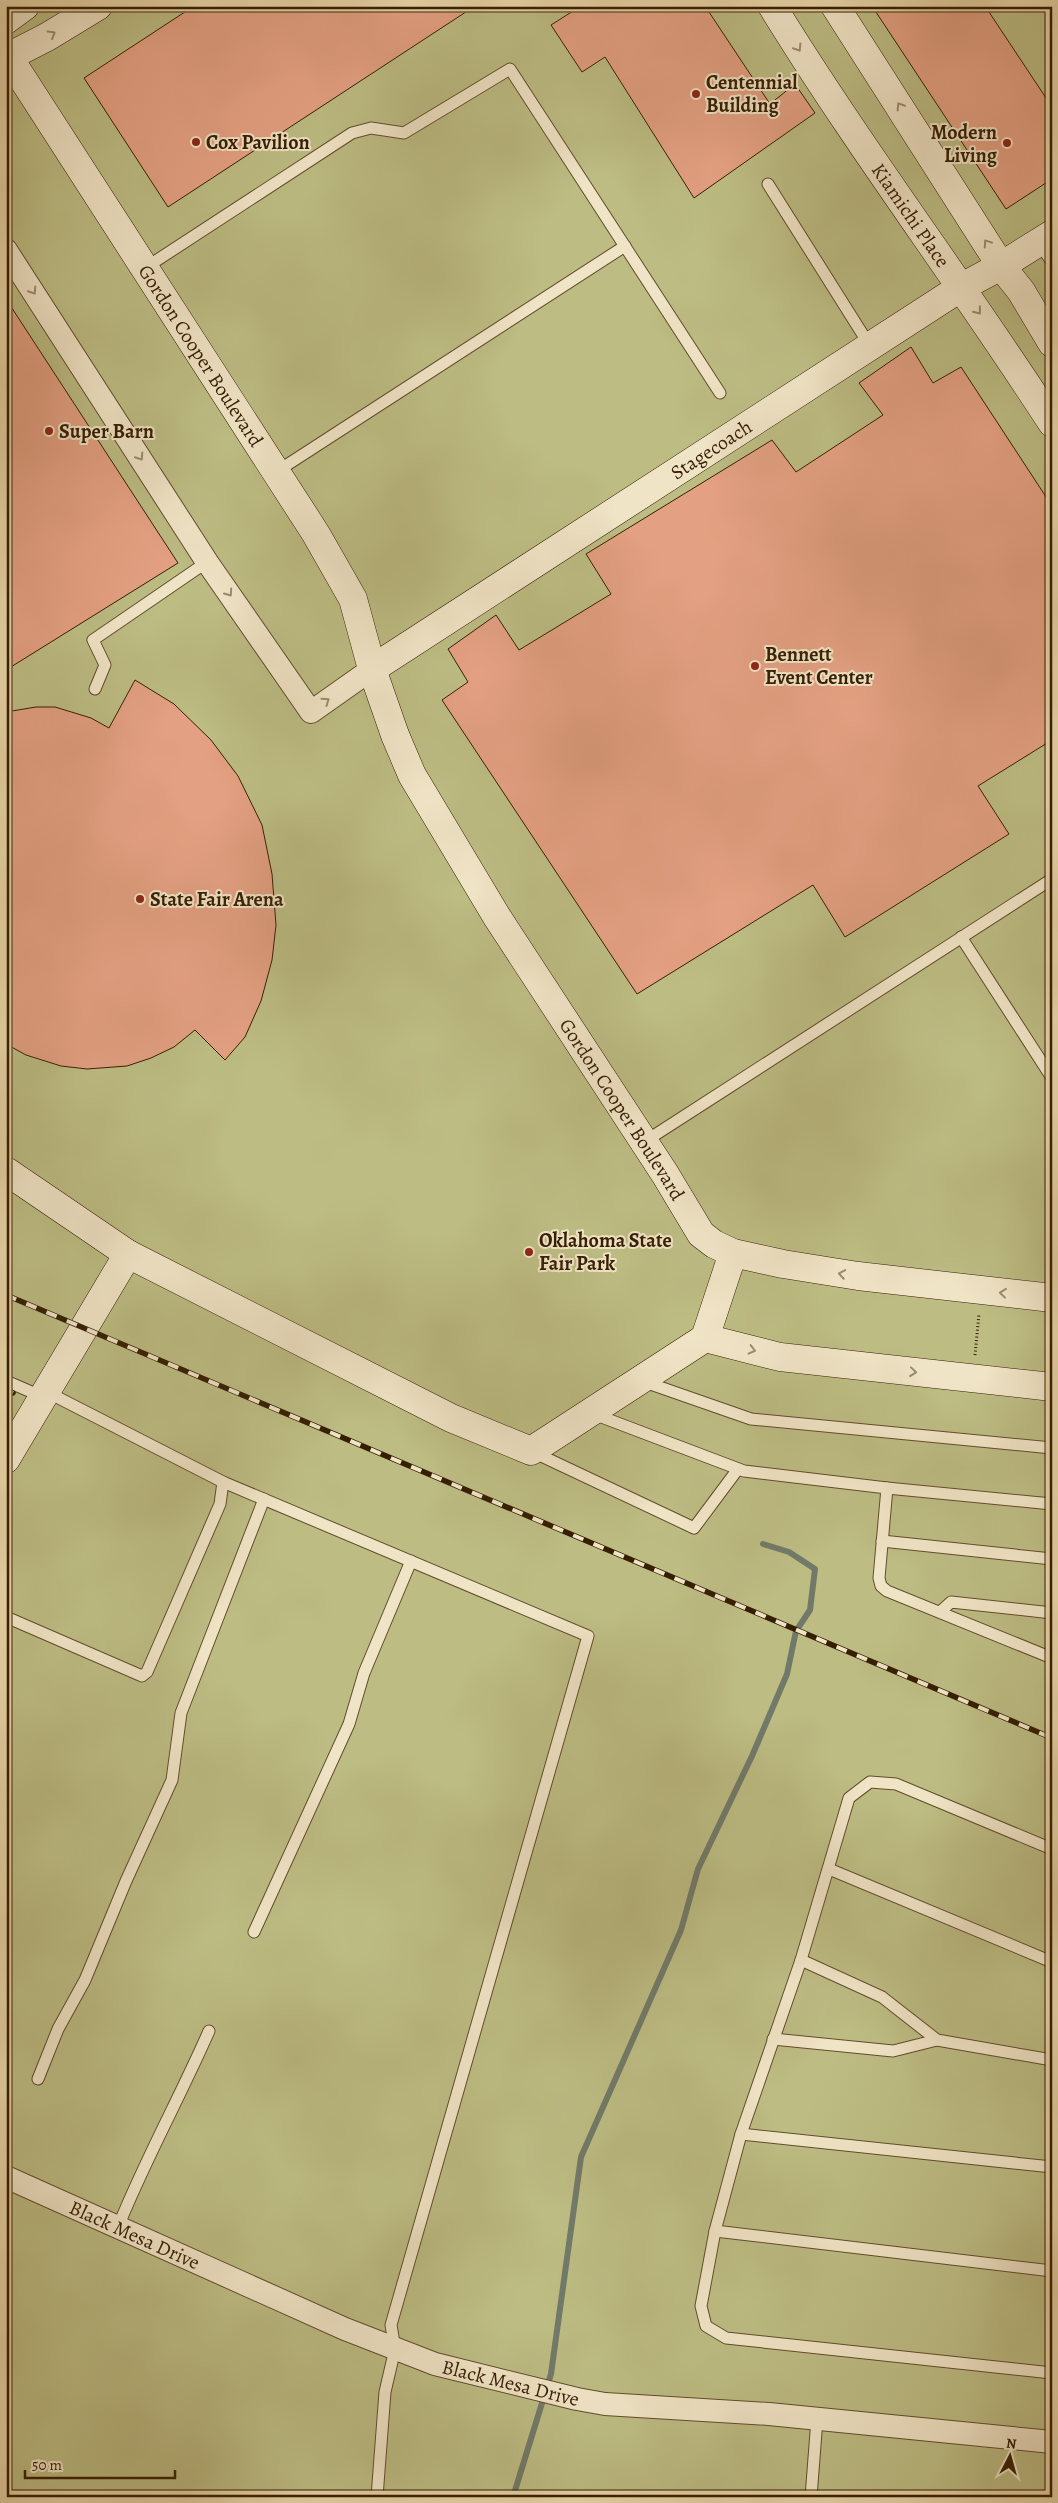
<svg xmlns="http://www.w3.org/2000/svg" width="1058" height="2503" viewBox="0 0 1058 2503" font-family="Alegreya,serif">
<rect width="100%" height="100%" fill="#e8d6a8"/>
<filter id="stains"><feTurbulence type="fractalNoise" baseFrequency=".004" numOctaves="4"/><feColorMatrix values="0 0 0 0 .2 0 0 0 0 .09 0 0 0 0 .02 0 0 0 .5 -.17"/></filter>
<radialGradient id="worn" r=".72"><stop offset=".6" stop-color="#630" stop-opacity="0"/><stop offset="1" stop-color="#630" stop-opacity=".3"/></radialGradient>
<rect fill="#bcbc83" stroke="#796d43" x="6" y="6" width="1046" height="2491"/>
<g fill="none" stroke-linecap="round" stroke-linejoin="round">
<path stroke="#717a69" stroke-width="6" d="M513 2497 551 2374 581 2157 681 1930 698 1869 752 1756 787 1674 796 1631 810 1610 815 1569 789 1552 763 1544"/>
</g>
<g fill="#e3a082" stroke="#361e03">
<path d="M194 6H475L168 207 84 78Z"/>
<path d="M581 6H705L770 104 795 84 815 113 694 198 605 57 582 72 551 25Z"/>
<path d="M872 6H985L1052 107V179L1006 209Z"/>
<path d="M6 299 178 563 6 670Z"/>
<path d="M911 347 933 383 961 367 1052 506V740L978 786 1009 834 845 937 813 885 637 994 442 700 468 682 448 649 496 615 519 650 611 594 586 554 772 440 796 472 883 415 859 383Z"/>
<path d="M135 680 174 704 211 740 238 776 262 825 272 874 276 925 272 960 261 1001 245 1037 225 1060 195 1030 174 1047 151 1058 127 1066 87 1069 61 1066 26 1055 6 1044V712L36 707H55L91 718 109 728Z"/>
</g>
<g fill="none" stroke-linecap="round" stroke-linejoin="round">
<defs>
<g id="lane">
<path d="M768 184 870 346"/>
<path d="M1038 242 1052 262"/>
<path d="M145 268 352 133 371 128 404 133 510 69 720 393"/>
<path d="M276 472 625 246"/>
<path d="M95 689 105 665 93 640 207 562"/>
<path d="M961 937 1052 1078"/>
<path d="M644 1142 1052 879"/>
<path d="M6 1381 43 1397"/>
<path d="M642 1381 751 1419 1052 1448"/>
<path d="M591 1413 744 1471 887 1488 879 1578 881 1586 887 1591 1052 1658"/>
<path d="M533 1452 694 1528 738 1469"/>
<path d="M223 1482 588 1636 391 2325 395 2349 385 2392 377 2497"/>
<path d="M887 1488 1052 1504"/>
<path d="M882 1541 1052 1559"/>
<path d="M940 1612 951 1602 1052 1613"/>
<path d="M6 1617 142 1676 147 1672 220 1504 223 1482 47 1392"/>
<path d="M1052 1849 896 1784 870 1782 849 1798 801 1960 741 2134 715 2231 701 2306 706 2326 726 2338 1052 2373"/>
<path d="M829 1869 1052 1962"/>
<path d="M254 1932 349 1724 364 1673 411 1561"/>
<path d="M801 1960 882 1997 937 2040 1052 2060"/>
<path d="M773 2039 893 2051 937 2040"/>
<path d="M38 2079 58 2029 85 1980 126 1881 172 1780 181 1713 264 1499"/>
<path d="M741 2134 1052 2167"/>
<path d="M118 2227C145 2160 180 2097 209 2031"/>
<path d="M715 2231 1052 2271"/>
<path d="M811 2497 817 2419"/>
</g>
<g id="street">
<path d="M6 250 207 562 311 712 372 669"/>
<path id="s1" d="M6 2177 345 2329 435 2364 577 2399 605 2404 769 2414 1052 2442"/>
</g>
<g id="secondary">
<path id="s2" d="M772 6C860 149 961 282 1052 423"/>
<path d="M835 6 1001 266 1021 291 1052 343"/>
<path d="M6 20 25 6"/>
<path id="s3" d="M6 53 316 534 353 599 372 669 395 735 412 775 497 917 665 1174 701 1234 714 1244 733 1253 783 1264 858 1276 1052 1298"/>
<path d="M8 57 47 37 98 6"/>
<path id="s4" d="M372 669 960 288 1001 266 1052 234"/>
<path d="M6 1171 128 1254 451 1418 531 1451 705 1338 733 1253"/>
<path d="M705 1338 780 1357 1052 1387"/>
<path d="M6 1459 128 1254"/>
</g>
</defs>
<use href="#lane" stroke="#624c2c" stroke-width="13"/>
<use href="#street" stroke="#624c2c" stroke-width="24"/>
<use href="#secondary" stroke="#361e03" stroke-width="29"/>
<path stroke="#361e03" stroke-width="3" stroke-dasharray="1 2.5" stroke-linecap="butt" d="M975 1355 979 1314"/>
<use href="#lane" stroke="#f0e4c6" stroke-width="11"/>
<use href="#street" stroke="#f0e4c6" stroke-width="22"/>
<use href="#secondary" stroke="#f0e4c6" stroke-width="28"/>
<defs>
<g id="rail">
<path d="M6 1295 1052 1738"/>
<path d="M6 1390 13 1393"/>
</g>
</defs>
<use href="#rail" stroke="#361e03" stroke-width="5.5"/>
<use href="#rail" stroke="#f0e4c6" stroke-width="4" stroke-dasharray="11" stroke-linecap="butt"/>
</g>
<defs><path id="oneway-chevron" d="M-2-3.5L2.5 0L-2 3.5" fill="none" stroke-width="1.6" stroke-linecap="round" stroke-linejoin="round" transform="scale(1.25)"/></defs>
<g stroke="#9c8b6e">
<use href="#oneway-chevron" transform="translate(52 34) rotate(-31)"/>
<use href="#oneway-chevron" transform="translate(798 48) rotate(58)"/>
<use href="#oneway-chevron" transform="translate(900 106) rotate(-122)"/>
<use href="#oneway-chevron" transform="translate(987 243) rotate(-124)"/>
<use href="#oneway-chevron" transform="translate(33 291) rotate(57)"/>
<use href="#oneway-chevron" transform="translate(978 311) rotate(52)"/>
<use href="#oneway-chevron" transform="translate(140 457) rotate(57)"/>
<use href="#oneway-chevron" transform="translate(229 593) rotate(55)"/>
<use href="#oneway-chevron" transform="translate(326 701) rotate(-35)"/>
<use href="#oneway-chevron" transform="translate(842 1274) rotate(-170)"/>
<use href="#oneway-chevron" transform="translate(1003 1293) rotate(-174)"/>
<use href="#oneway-chevron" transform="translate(752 1350) rotate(14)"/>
<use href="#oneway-chevron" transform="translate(913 1372) rotate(6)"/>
</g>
<g fill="#8f2418" stroke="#f0e4c6" stroke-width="2">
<circle cx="696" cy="94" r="5"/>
<circle cx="196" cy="142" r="5"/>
<circle cx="1007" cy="143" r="5"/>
<circle cx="49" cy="431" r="5"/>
<circle cx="755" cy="666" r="5"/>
<circle cx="140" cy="899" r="5"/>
<circle cx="529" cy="1252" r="5"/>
</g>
<g text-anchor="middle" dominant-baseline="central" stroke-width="4" stroke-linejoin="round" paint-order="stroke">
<g font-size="20" font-weight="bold" fill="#361e03" stroke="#f0e4c6" text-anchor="start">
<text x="706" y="82">Centennial<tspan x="706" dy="23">Building</tspan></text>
<text x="997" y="132" text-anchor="end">Modern<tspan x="997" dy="23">Living</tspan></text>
<text x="206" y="142">Cox Pavilion</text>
<text x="59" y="431">Super Barn</text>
<text x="765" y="654">Bennett<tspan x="765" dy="23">Event Center</tspan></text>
<text x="150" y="899">State Fair Arena</text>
<text x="539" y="1240">Oklahoma State<tspan x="539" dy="23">Fair Park</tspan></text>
</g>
<g font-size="20" fill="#361e03" stroke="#f0e4c6">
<text stroke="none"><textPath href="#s2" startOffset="251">Kiamichi Place</textPath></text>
<text stroke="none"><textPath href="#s3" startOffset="360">Gordon Cooper Boulevard</textPath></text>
<text stroke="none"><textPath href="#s4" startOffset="404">Stagecoach</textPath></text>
<text stroke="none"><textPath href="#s3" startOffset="1228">Gordon Cooper Boulevard</textPath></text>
<text stroke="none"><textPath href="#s1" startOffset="141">Black Mesa Drive</textPath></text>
<text stroke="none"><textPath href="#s1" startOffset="546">Black Mesa Drive</textPath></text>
</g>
</g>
<rect width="1058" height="2503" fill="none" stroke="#e8d6a8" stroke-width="25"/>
<rect x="8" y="8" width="1043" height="2488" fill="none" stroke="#361e03" stroke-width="2.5"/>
<rect x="12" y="12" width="1033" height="2478" fill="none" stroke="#361e03"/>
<g transform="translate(1010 2456) rotate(6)" stroke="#f0e4c6" stroke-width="4" paint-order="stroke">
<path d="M0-4L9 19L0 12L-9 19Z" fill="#361e03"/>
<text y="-8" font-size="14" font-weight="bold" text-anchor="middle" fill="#361e03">N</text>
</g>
<path d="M25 2470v8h150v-8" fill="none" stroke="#361e03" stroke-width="2.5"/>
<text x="32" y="2470" font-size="15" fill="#361e03" stroke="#f0e4c6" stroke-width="4" paint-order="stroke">50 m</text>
<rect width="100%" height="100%" filter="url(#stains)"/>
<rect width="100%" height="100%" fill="url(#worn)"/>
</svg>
